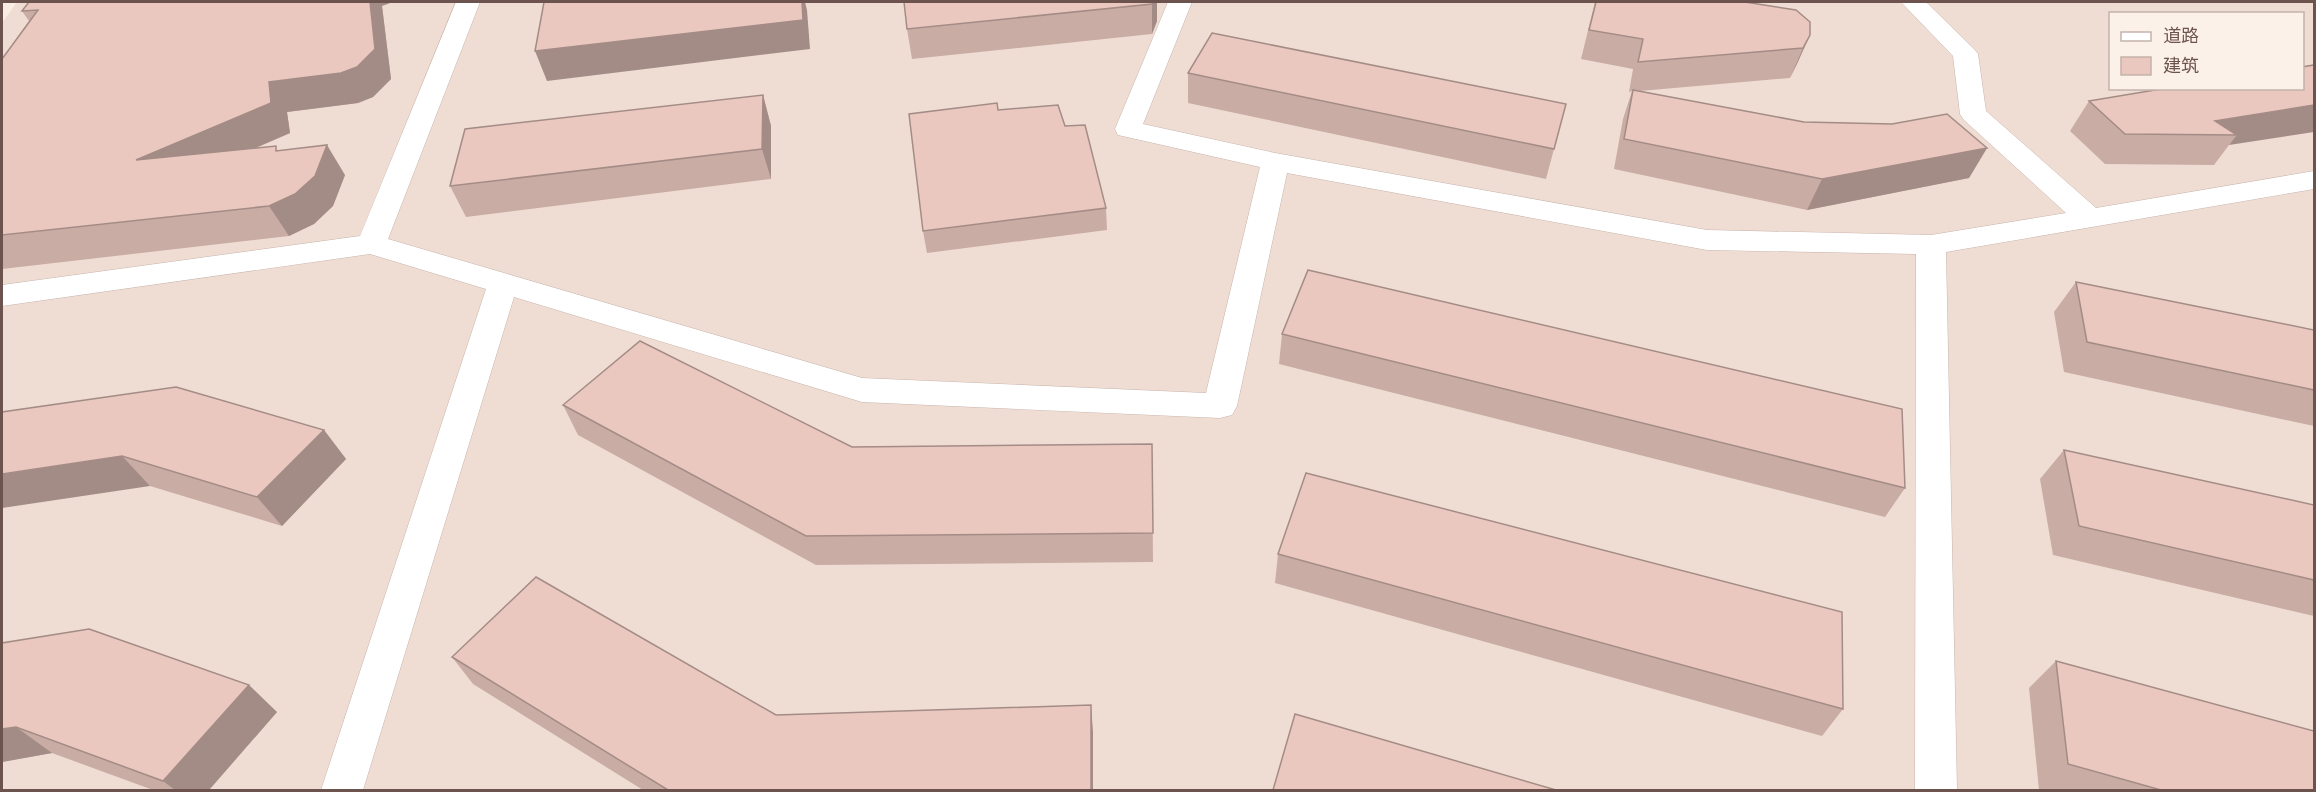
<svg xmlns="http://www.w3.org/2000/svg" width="2316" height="792" viewBox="0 0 2316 792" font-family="'PT Sans','Noto Sans SC',sans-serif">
<rect width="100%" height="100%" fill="#f9ede4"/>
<path fill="#efddd3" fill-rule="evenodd" d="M17 2H2314V790H2V23ZM2110 14H2302V88H2110Z"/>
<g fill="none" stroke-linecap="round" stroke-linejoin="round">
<defs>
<path id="minor" d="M456 2H480L388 239 862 378 1206 393 1260 167 1118 135 1115 129 1168 2H1192L1143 124 1275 153 1707 230 1931 235 2066 213 1964 120 1960 114 1953 56 1901 2H1926L1974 49 1978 54 1986 111 2096 208 2314 171V189L1946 252 1957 790H1915L1916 254 1707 250 1287 173 1237 406 1232 415 1220 418 862 402 514 297 363 790H321L486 289 370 254 2 306V285L360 236Z"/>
</defs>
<use href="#minor" stroke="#c8b4ac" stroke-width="1"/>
<use href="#minor" fill="#fff" fill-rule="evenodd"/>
</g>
<g fill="#c9aca4">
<path d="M29 2 382 6 391 79 373 97 358 103 287 112 290 133 256 148 279 150 345 175 333 206 314 224 289 236 2 269V59L29 21 22 11Z"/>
<path d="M1157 2V21L1152 34 912 59 907 29Z"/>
<path d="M1595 2H1745L1810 35 1790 78 1640 91 1804 122 1987 148 1969 178 1807 210 1614 169 1623 119 1632 91 1629 92 1633 69 1581 59Z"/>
<path d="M1188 73 1554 149 1546 179 1188 103Z"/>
<path d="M2302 88 2229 145 2214 165 2105 164 2070 131 2089 101Z"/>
<path d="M763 95 771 126V179L466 217 450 186Z"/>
<path d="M998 110 1065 126 1106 208 1107 230 927 253 923 231Z"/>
<path d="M2076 282 2312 330 2314 328V426L2064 372 2054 312Z"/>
<path d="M1282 334 1905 488 1885 517 1279 364Z"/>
<path d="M563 405 852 447 1152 444 1153 562 816 565 578 435Z"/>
<path d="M2 412 324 430 346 459 282 526 150 486Z"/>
<path d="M2064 450 2314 505V616L2053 555 2040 479Z"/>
<path d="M1278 554 1843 709 1822 736 1275 583Z"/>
<path d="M2 643 277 712 209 790H153L52 753 2 762Z"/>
<path d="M452 657 776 715 1093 732V790H643L473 684Z"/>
<path d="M2056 661 2314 790H2039L2029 688Z"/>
</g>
<g fill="#a48c86">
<path d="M370 2H393L382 6 391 79 373 97 358 103 287 112 290 133 158 190 136 160 269 82Z"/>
<path d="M802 2H805L807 10 810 49 547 81 535 51Z"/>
<path d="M1153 2H1157V21L1152 34V4Z"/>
<path d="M1810 35 1797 64 1790 78 1803 48Z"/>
<path d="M763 95 771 126V179L762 149Z"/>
<path d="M2314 105V132L2229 145 2237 135 2215 121Z"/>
<path d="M327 145 345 175 333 206 314 224 289 236 269 206Z"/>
<path d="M1987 148 1969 178 1807 210 1822 179Z"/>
<path d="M324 430 346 459 282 526 257 497Z"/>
<path d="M122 456 150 486 2 508V474Z"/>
<path d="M249 685 277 712 209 790H175L163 781Z"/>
<path d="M1091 705 1093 732V790H1091Z"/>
<path d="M16 727 52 753 2 762V729Z"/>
</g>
<g fill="#eac8bf" stroke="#a48c86" stroke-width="1.5">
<path d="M29 2H370L375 49 357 67 341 73 269 82 271 103 136 160 276 146V151L327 145 315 176 295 194 269 206 2 235V59L38 10 22 11Z"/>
<path d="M544 2H802L803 20 535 51Z"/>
<path d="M904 2H1153L1152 4 907 29Z"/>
<path d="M1596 2H1745L1796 10 1810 22V35L1803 48 1638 62 1643 39 1589 30Z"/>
<path d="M1212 33 1566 104 1554 149 1188 73Z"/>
<path d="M2314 65V105L2215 121 2237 135 2125 134 2089 101 2167 88H2302V67Z"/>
<path d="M1633 90 1804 122 1892 124 1947 114 1987 148 1822 179 1624 139Z"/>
<path d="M763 95 762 149 450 186 465 129Z"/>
<path d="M997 103 998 110 1058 105 1065 126 1085 125 1106 208 923 231 909 114Z"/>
<path d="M1308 270 1902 409 1905 488 1282 334Z"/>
<path d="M2076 282 2314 330V390L2087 342Z"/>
<path d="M640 341 852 447 1152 444 1153 533 806 536 563 405Z"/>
<path d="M176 387 324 430 257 497 122 456 2 474V412Z"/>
<path d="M2064 450 2314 505V580L2079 526Z"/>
<path d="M1306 473 1842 612 1843 709 1278 554Z"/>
<path d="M536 577 776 715 1091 705V790H668L452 657Z"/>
<path d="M89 629 249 685 163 781 16 727 2 729V643Z"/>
<path d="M2056 661 2314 731V790H2161L2068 764Z"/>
<path d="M1295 714 1556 790H1273Z"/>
</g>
<rect width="2316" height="792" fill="none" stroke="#6d534d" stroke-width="6"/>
<rect x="2109" y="12" width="195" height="78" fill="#fcf1e9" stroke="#c3b2ab" stroke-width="1.5"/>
<rect x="2121" y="32" width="30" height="9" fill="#ffffff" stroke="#c3b2ab" stroke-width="1.5"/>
<text x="2163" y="42" font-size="18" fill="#6d534d">道路</text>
<rect x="2121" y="57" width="30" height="18" fill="#eac8bf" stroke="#c3b2ab" stroke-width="1.5"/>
<text x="2163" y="72" font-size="18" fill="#6d534d">建筑</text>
</svg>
